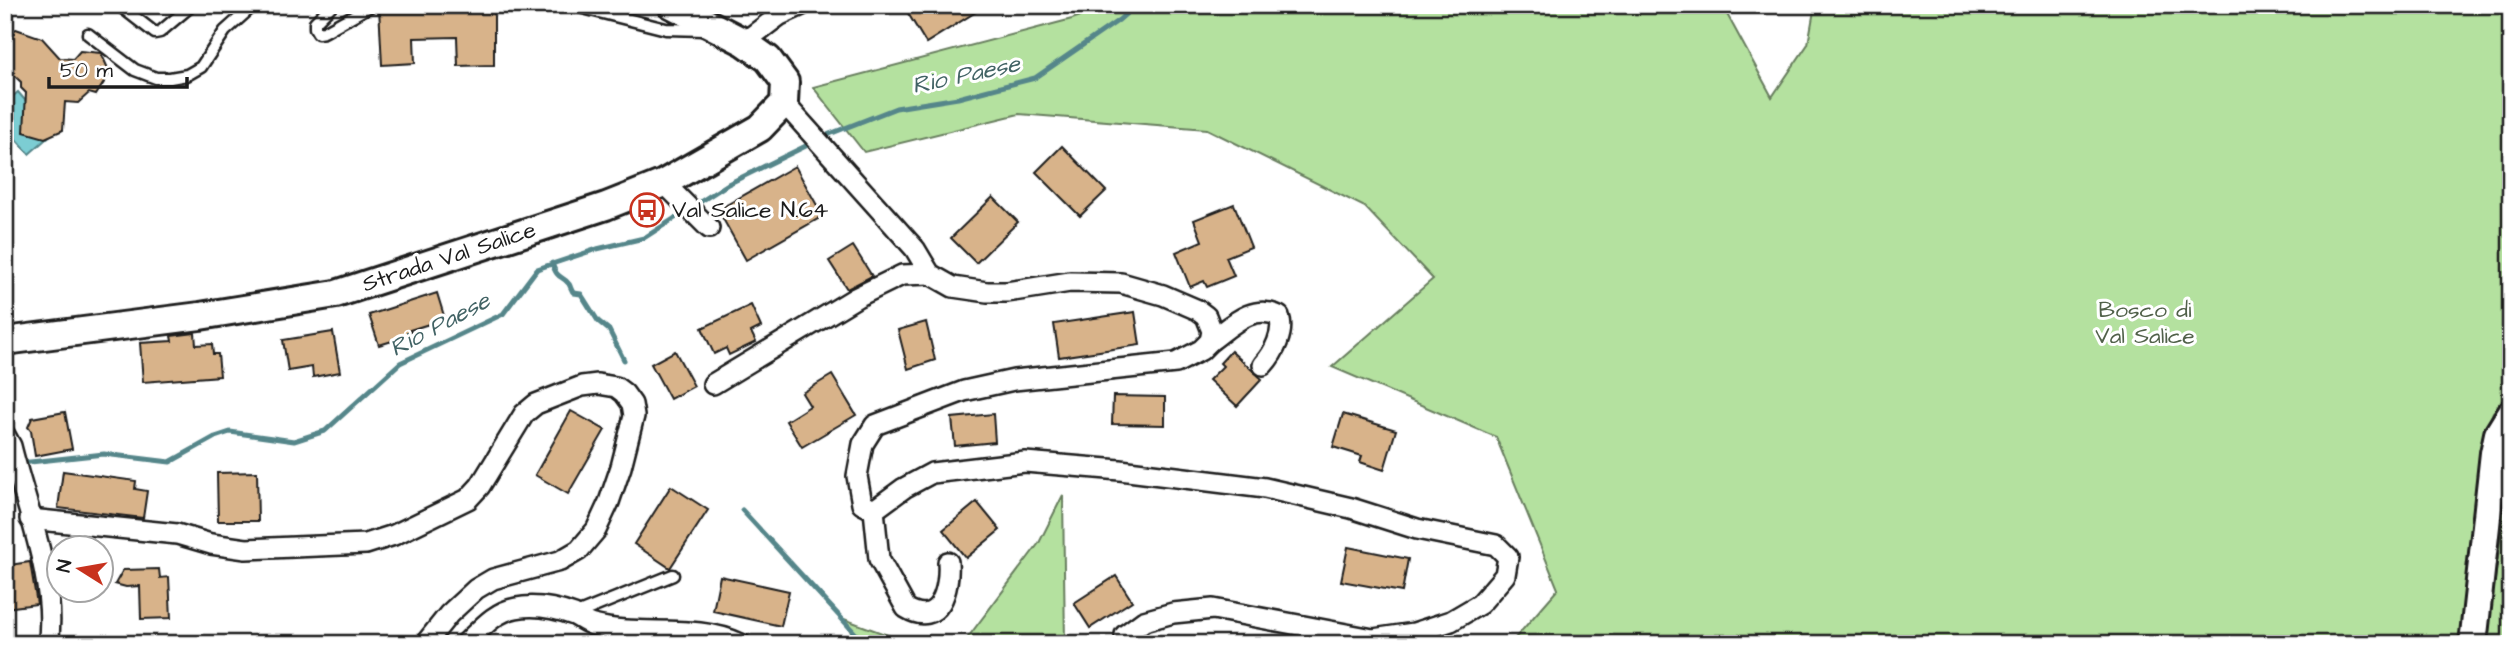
<svg xmlns="http://www.w3.org/2000/svg" width="2516" height="649" viewBox="0 0 2516 649" font-family="'Architects Daughter',sans-serif">
<rect width="100%" height="100%" fill="#fff"/>
<filter id="ink" filterUnits="userSpaceOnUse"><feTurbulence type="fractalNoise" baseFrequency=".0143" numOctaves="2"/><feDisplacementMap in="SourceGraphic" scale="14" xChannelSelector="R" yChannelSelector="G"/><feConvolveMatrix kernelMatrix="1 2 1 2 8 2 1 2 1" color-interpolation-filters="sRGB"/></filter>
<g filter="url(#ink)">
<g fill="#b4e19f" stroke="#687e5e" stroke-width="2">
<path d="M1112 5H1722L1772 97 1808 44 1815 5H2511V395L2493 412 2484 438 2459 644H1510L1558 589 1496 437 1332 367 1433 279 1365 207 1207 129 1019 114 864 152 813 87 1072 19Z"/>
<path d="M2511 460V644H2487L2488 632Z"/>
<path d="M1063 495 1065 644H963L1039 543Z"/>
<path d="M844 619 912 644H857Z"/>
</g>
<path fill="#7bcdd3" stroke="#55868a" stroke-width="2" d="M18 92 53 133 29 154 5 127V103Z"/>
<g fill="none" stroke-linecap="round" stroke-linejoin="round">
<g stroke="#55868a" stroke-width="5">
<path d="M822 137 896 108 958 98 1035 78 1119 20 1136 5"/>
<path d="M552 263C558 281 561 274 569 284 571 287 571 291 574 293L581 294 598 321 609 330 624 360"/>
<path d="M21 463 104 454 170 462 215 437 230 432 294 441 325 431 400 363 503 314 537 269 597 249 644 238 728 184 814 142"/>
<path d="M742 510 865 644"/>
</g>
</g>
<g fill="#d8b38a" stroke="#1c1c1c" stroke-width="2">
<path d="M424 5H494V65L458 66 457 37 414 38 415 63 382 65 379 7Z"/>
<path d="M903 5H987L926 43Z"/>
<path d="M16 29 42 38 60 58 73 59 80 51 101 53 110 73 96 95 89 93 78 103 65 102 63 130 45 138 24 132 26 93 21 88V82L11 73 5 71V37Z"/>
<path d="M1062 146 1106 191 1080 216 1036 172Z"/>
<path d="M795 166 823 216 746 260 718 210Z"/>
<path d="M993 197 1018 222 976 263 951 238Z"/>
<path d="M1234 204 1251 247 1226 257 1234 276 1207 287 1204 281 1190 287 1176 252 1202 241 1194 220Z"/>
<path d="M853 246 872 276 847 289 829 261Z"/>
<path d="M437 293 445 319 410 330 412 335 379 345 369 315Z"/>
<path d="M751 305 761 327 751 332 756 342 729 355 726 348 714 354 702 328Z"/>
<path d="M1135 312 1140 345 1059 357 1054 324Z"/>
<path d="M926 322 935 360 908 369 898 330Z"/>
<path d="M333 332 340 372 313 377 312 367 288 371 283 340Z"/>
<path d="M195 333 196 345 212 344 213 354H218L220 376 143 382 140 343 172 341 171 336Z"/>
<path d="M675 351 694 386 670 399 651 364Z"/>
<path d="M1231 351 1262 379 1237 406 1209 380 1223 366 1220 363Z"/>
<path d="M832 375 856 415 802 447 786 421 810 406 802 393Z"/>
<path d="M1113 396 1165 397V425L1112 424Z"/>
<path d="M571 411 605 430 568 494 535 475Z"/>
<path d="M65 412 72 449 35 456 31 431 28 427 32 418Z"/>
<path d="M993 414 995 442 955 446 952 418Z"/>
<path d="M1343 414 1396 430 1384 470 1360 462 1362 456 1333 447Z"/>
<path d="M63 471 136 481 135 489 147 491 143 518 58 508Z"/>
<path d="M257 472 258 521H218L217 473Z"/>
<path d="M671 486 708 510 670 568 634 544Z"/>
<path d="M977 502 1000 530 966 558 943 530Z"/>
<path d="M1348 547 1408 559 1402 592 1341 581Z"/>
<path d="M30 562 37 604 5 608V580L11 579 9 565Z"/>
<path d="M159 569 160 578 169 577 171 618 141 619 140 586 126 587 115 584 123 570Z"/>
<path d="M720 576 789 591 781 626 713 611Z"/>
<path d="M1116 576 1132 601 1090 628 1074 603Z"/>
</g>
<g fill="none" stroke-linecap="round" stroke-linejoin="round">
<defs>
<g id="lane">
<path d="M119 5 155 33 160 32 192 5"/>
<path d="M332 5 315 22V28L318 33 324 32 372 5"/>
<path d="M571 5 666 29 705 30"/>
<path d="M88 34 135 70 156 78H170L187 75 201 67 225 31 254 5"/>
<path d="M574 615 673 575"/>
</g>
<g id="street">
<path d="M744 42 780 15 802 5"/>
<path d="M784 103 915 249 930 274 953 287 987 292H1007L1070 282 1121 283 1163 295 1198 310 1206 316 1212 331 1210 341 1201 350 1176 363 1014 380 964 391 875 425 863 444 857 476 862 504 874 510 904 488 932 473 1025 462 1120 470 1265 488 1351 508 1417 529 1496 545 1508 557 1505 575 1480 604 1451 621 1414 633 1373 639 1213 609 1173 613 1144 621 1125 635"/>
<path d="M664 183 709 228"/>
<path d="M1210 341C1231 326 1252 303 1279 316 1285 332 1274 353 1263 365"/>
<path d="M713 384 857 297 902 275 930 274"/>
<path d="M5 435 11 446C25 504 58 585 48 644"/>
<path d="M874 510 879 559 906 608C940 629 950 588 948 562"/>
<path d="M30 519 177 534 211 544 246 549 366 544 394 535 468 499 480 486 524 414 536 404 582 386 598 384 616 387 624 393 632 404 634 416 621 467 609 502 596 530 579 550 560 561 493 579 476 589 449 614 425 644"/>
<path d="M465 644C481 629 494 612 516 608 536 604 555 608 574 615 580 618 586 623 593 625 641 638 694 622 741 644"/>
</g>
<g id="secondary">
<path d="M5 341 200 316 336 294 606 206 664 183 760 128 784 103 785 82 768 59 744 42 672 5"/>
<path d="M2473 644 2494 453 2498 434 2511 413"/>
</g>
</defs>
<use href="#lane" stroke="#1c1c1c" stroke-width="15"/>
<use href="#street" stroke="#1c1c1c" stroke-width="24"/>
<use href="#secondary" stroke="#1c1c1c" stroke-width="32"/>
<use href="#lane" stroke="#fff" stroke-width="10"/>
<use href="#street" stroke="#fff" stroke-width="19"/>
<use href="#secondary" stroke="#fff" stroke-width="26"/>
</g>
</g>
<defs>
<symbol id="bus-ring" viewBox="-11 -11 22 22"><circle r="9.5" fill="#fff" stroke="#c8321e" stroke-width="1.5"/><path d="M-5-6H5V4H4V6H2V4H-2V6H-4V4H-5ZM-3.5-4V0h7V-4ZM-3.5 1.2v1.5H-2V1.2ZM2 1.2v1.5H3.5V1.2Z" fill="#c8321e"/></symbol>
</defs>
<g fill-rule="evenodd">
<use href="#bus-ring" x="628" y="191" width="38" height="38"/>
</g>
<g text-anchor="middle" dominant-baseline="central" stroke-width="6" stroke-linejoin="round" paint-order="stroke">
<g font-size="23" fill="#1c1c1c" stroke="#fff" text-anchor="start">
<text x="672" y="210">Val Salice N.64</text>
</g>
<g font-size="23" fill="#1c1c1c" stroke="#fff">
<text transform="translate(449 257) rotate(-18)">Strada Val Salice</text>
</g>
<g font-size="23" fill="#51614a" stroke="#fff">
<text x="2145" y="310">Bosco di<tspan x="2145" dy="26">Val Salice</tspan></text>
</g>
<g font-size="24" font-style="italic" fill="#426365" stroke="#fff">
<text transform="translate(966 75) rotate(-12)">Rio Paese</text>
<text transform="translate(440 325) rotate(-28)">Rio Paese</text>
</g>
</g>
<rect width="2516" height="649" fill="none" stroke="#fff" stroke-width="28"/>
<rect x="14" y="14" width="2488" height="621" fill="none" stroke="#1c1c1c" stroke-width="2.5" filter="url(#ink)"/>
<g transform="translate(80 569) rotate(281)"><circle r="33" fill="#ffffff" stroke="#a4a4a4" stroke-width="2"/>
<path d="M0-5L12 26L0 18L-12 26Z" fill="#c8321e"/>
<text y="-10" font-size="19" font-weight="bold" text-anchor="middle" fill="#1c1c1c">N</text>
</g>
<path d="M49 77v10h138v-10" fill="none" stroke="#1c1c1c" stroke-width="3.5"/>
<text x="60" y="77" font-size="21" fill="#1c1c1c" stroke="#ffffff" stroke-width="5" paint-order="stroke">50 m</text>
</svg>
